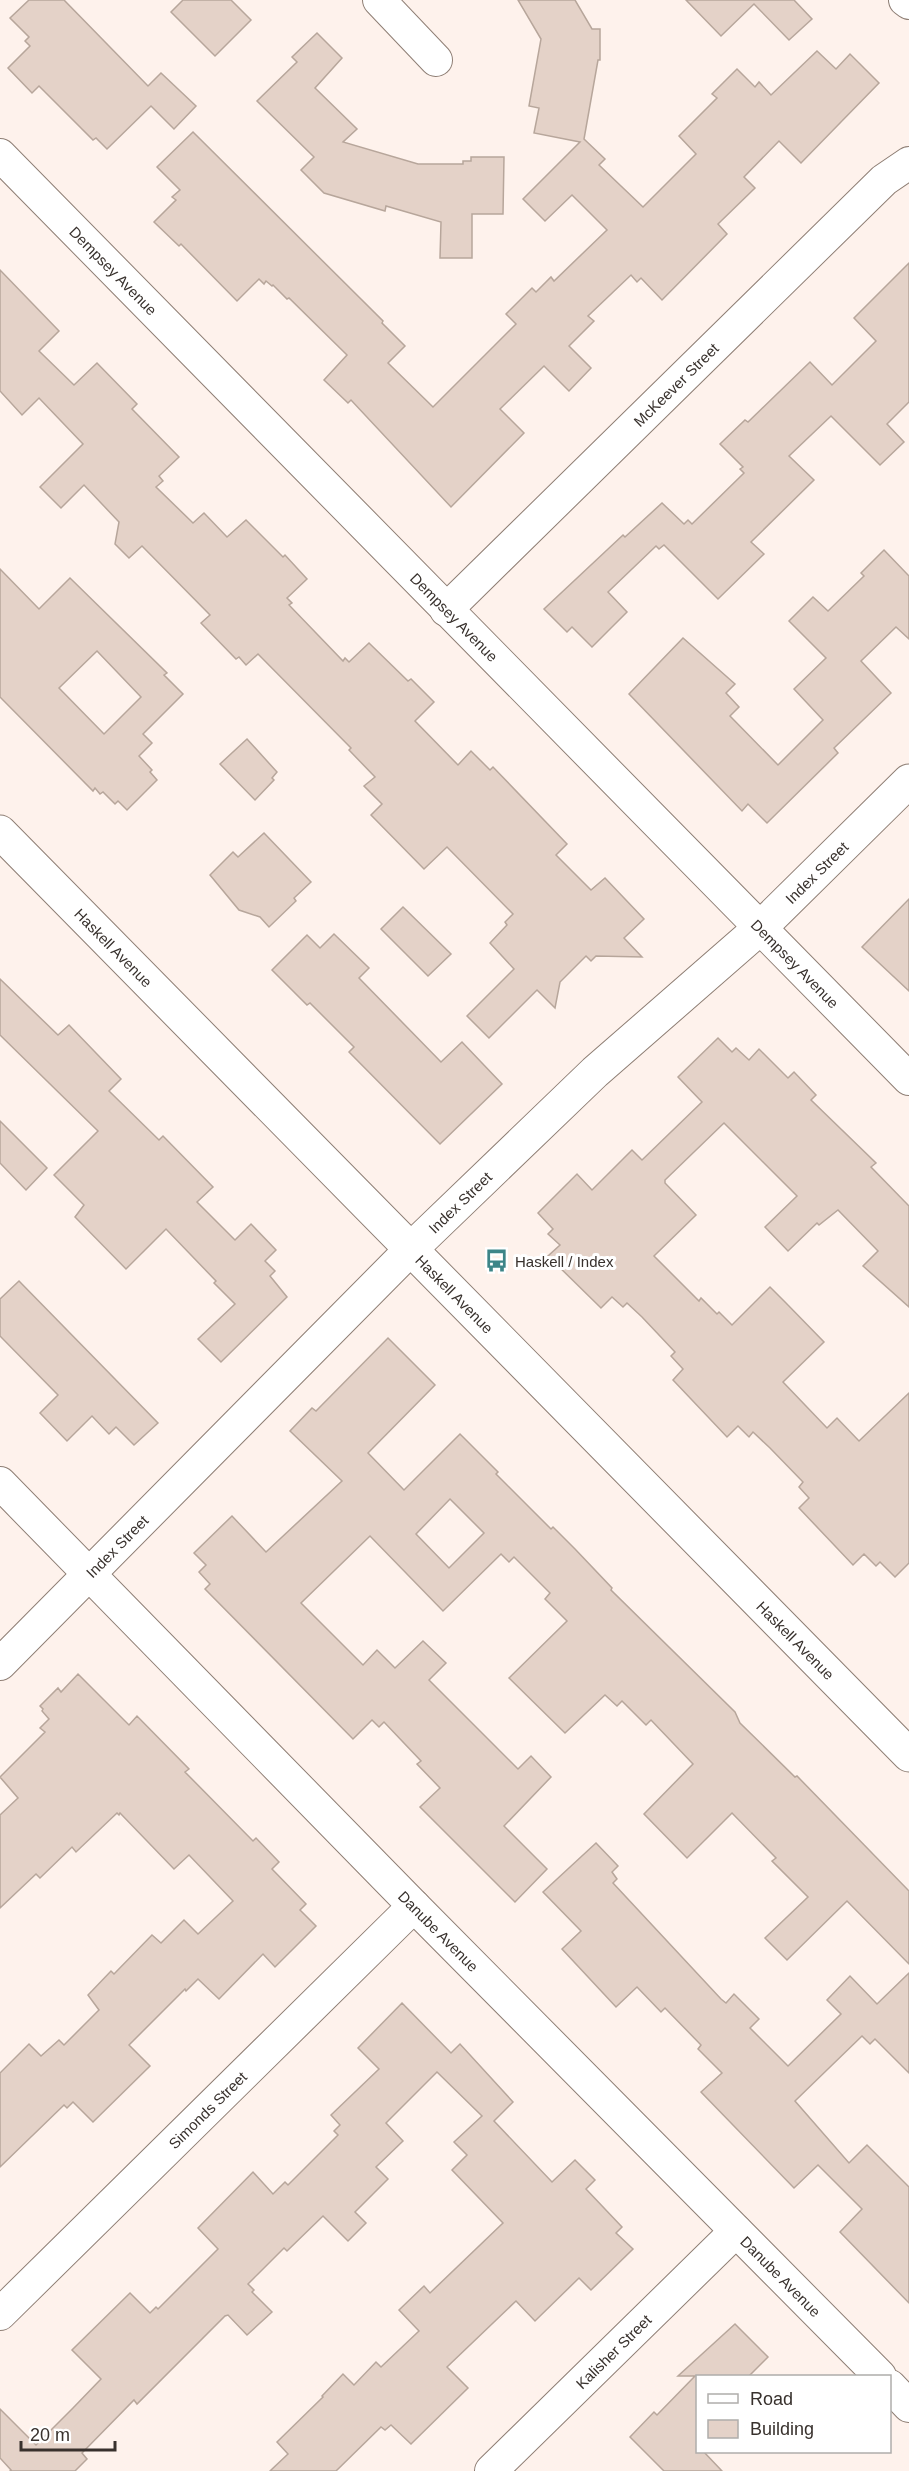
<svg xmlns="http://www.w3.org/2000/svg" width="909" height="2471" viewBox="0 0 909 2471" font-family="Helvetica,sans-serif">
<rect width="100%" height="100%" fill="#fef2ec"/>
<g fill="#e4d2c8" stroke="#b7a69b" stroke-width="1.5" fill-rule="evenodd">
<path d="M29 0H64L148 86 161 73 196 106 174 129 151 106 107 149 96 138 93 140 39 86 32 93 8 68 30 46 25 41 29 37 10 18Z"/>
<path d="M183 0H231L251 20 215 56 171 12Z"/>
<path d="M518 0H575L592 29H600V60H598L584 139 605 159 599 165 643 207 696 154 679 136 717 98 712 94 737 69 755 87 759 82 771 95 817 51 836 69 850 54 879 83 801 163 779 141 744 177 755 188 718 224 727 234 662 300 641 278 637 282 631 275 588 316 594 321 569 346 591 368 569 391 544 366 500 409 524 433 451 507 351 400 348 403 324 380 347 355 289 298 287 299 273 285 272 286 266 281 264 284 259 279 237 301 181 244 179 246 154 222 176 200 172 197 180 190 157 167 193 132 383 321 382 323 405 346 388 363 433 407 516 324 506 314 532 288 536 292 551 277 554 281 607 230 572 195 545 221 523 199 580 142 534 133 539 108 529 106 541 39Z"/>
<path d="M686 0H794L812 19 789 40 754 4 721 36Z"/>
<path d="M317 33 342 58 315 88 357 129 343 142 418 164H463V161H471V157H504L503 214H472V258H440L441 222 386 206 385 211 324 193 301 170 314 157 257 101 297 62 292 57Z"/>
<path d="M909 263V402L887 424 904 442 880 465 831 416 789 456 814 480 751 542 764 554 718 599 664 545 659 549 656 546 608 592 627 612 592 647 572 627 567 632 544 609 623 535 625 537 662 503 684 524 688 520 692 524 744 473 740 469 743 467 720 444 745 420 748 422 810 362 832 385 876 341 854 318Z"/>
<path d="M0 270 59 331 39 351 74 385 97 363 137 404 132 409 179 457 159 476 163 481 156 487 193 523 204 513 227 537 246 520 283 557 285 555 307 579 287 598 292 603 289 605 343 661 345 658 349 662 369 643 408 681 411 679 434 702 415 721 458 765 471 751 490 770 493 767 567 844 556 855 591 890 605 878 644 919 624 938 642 957 596 956 591 961 586 956 560 982 555 1008 537 990 489 1038 467 1016 514 969 490 943 507 925 505 922 513 914 447 847 424 869 371 815 382 804 364 786 375 777 349 750 351 748 258 654 246 665 239 657 236 659 201 623 210 615 142 546 129 558 115 544 119 522 84 485 61 508 40 487 83 444 39 398 22 415 0 391Z"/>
<path d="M884 550 909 576V639L896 627 861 661 891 693 834 748 838 753 767 823 748 804 742 811 629 694 683 638 735 684 726 693 739 707 730 716 778 765 823 720 794 689 826 658 789 621 813 597 828 611 864 576 861 573Z"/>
<path d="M0 569 39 609 70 578 167 673 164 675 183 694 143 734 152 743 139 756 152 770 150 772 157 780 127 810 118 801 115 804 103 792 100 794 95 788 93 791 0 697ZM97 651 141 697 104 734 59 688Z"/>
<path d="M247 739 277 772 272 778 274 780 255 800 220 764Z"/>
<path d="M264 833 311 882 294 898 296 901 269 927 260 917 239 910 210 875 233 852 238 857Z"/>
<path d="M909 899V991L862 947Z"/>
<path d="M403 907 451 954 428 976 381 929Z"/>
<path d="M334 934 369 968 359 978 441 1062 462 1042 502 1084 440 1144 349 1052 354 1047 310 1003 307 1005 272 970 307 935 320 948Z"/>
<path d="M0 979 58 1035 69 1025 121 1079 109 1091 159 1140 163 1136 213 1187 197 1202 235 1240 251 1224 276 1250 265 1261 275 1271 270 1276 287 1297 221 1362 198 1339 235 1304 214 1283 216 1281 166 1229 126 1269 75 1217 84 1205 54 1175 98 1131 0 1035Z"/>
<path d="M718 1038 732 1052 736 1048 749 1060 759 1049 788 1078 794 1072 816 1095 811 1100 876 1163 871 1167 909 1206V1307L863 1266 878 1251 838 1210 819 1225 817 1223 788 1251 765 1227 797 1196 724 1123 665 1180V1183L696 1215 654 1256 699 1301 701 1298 717 1314 719 1312 732 1325 770 1287 786 1303 824 1342 783 1382 827 1428 837 1418 859 1441 909 1393V1563L895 1577 880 1562 876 1566 864 1554 853 1565 799 1508 809 1498 799 1487 803 1482 770 1448 753 1432 749 1437 738 1426 727 1437 673 1380 683 1369 671 1356 675 1352 642 1317 627 1303 623 1307 612 1297 601 1308 548 1256 560 1245 548 1234 553 1229 538 1213 577 1174 592 1190 632 1150 642 1160 702 1102 678 1077Z"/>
<path d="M0 1121 47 1168 26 1190 0 1163Z"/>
<path d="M19 1281 158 1423 134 1445 116 1427 109 1434 92 1416 67 1441 40 1413 58 1395 0 1336V1299Z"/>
<path d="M388 1338 435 1385 368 1453 404 1490 460 1434 498 1472 496 1474 551 1529 553 1527 575 1549 612 1588 611 1590 735 1712 740 1723 795 1777 797 1776 909 1891V1964L847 1901 787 1960 765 1938 808 1897 772 1861 776 1858 732 1813 687 1858 644 1814 693 1764 651 1720 646 1725 622 1701 617 1706 605 1695 565 1733 509 1678 567 1621 545 1599 550 1593 514 1557 509 1562 501 1554 443 1611 370 1536 301 1603 363 1665 377 1650 395 1668 423 1641 446 1663 429 1680 518 1769 531 1756 551 1777 504 1826 547 1869 515 1902 420 1807 440 1788 417 1764 421 1761 384 1722 379 1727 372 1720 353 1739 205 1589 210 1584 199 1572 206 1565 194 1553 232 1516 266 1552 342 1481 290 1431 312 1408 316 1411ZM450 1499 484 1533 449 1568 416 1534Z"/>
<path d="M78 1674 129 1725 137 1716 189 1769 185 1772 253 1841 256 1838 279 1862 272 1869 306 1904 300 1910 316 1926 275 1967 263 1954 219 1999 198 1979 186 1991 185 1989 129 2045 150 2066 93 2122 73 2102 67 2108 64 2105 0 2167V2073L29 2044 41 2056 59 2040 64 2045 99 2010 88 1995 111 1971 114 1974 152 1935 161 1943 184 1920 198 1934 233 1901 189 1855 174 1869 120 1813 119 1815 117 1813 76 1852 72 1847 40 1878 36 1874 0 1908V1815L18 1798 0 1777 45 1732 40 1728 49 1719 42 1711 43 1709 40 1706 58 1688 61 1692Z"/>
<path d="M596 1843 618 1866 612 1872 617 1879 613 1883 721 1999 726 2003 734 1994 759 2019 750 2028 788 2066 841 2014 827 2000 850 1976 877 2004 909 1973V2073L875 2039 870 2044 862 2036 795 2101 849 2163 867 2145 909 2187V2303L840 2232 862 2209 818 2165 794 2188 701 2092 722 2073 698 2049 701 2045 665 2008 661 2012 637 1987 616 2007 562 1949 581 1931 543 1892Z"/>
<path d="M402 2003 451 2053 460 2044 513 2102 494 2121 552 2182 575 2160 595 2180 586 2189 622 2227 616 2233 633 2249 591 2290 579 2278 535 2321 516 2301 447 2367 468 2388 411 2444 391 2425 385 2430 381 2427 336 2471H270L288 2454 277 2442 323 2397 322 2396 343 2374 354 2385 376 2362 381 2367 419 2331 399 2310 424 2286 430 2293 503 2223 452 2170 467 2155 454 2142 482 2116 437 2072 386 2123 403 2141 376 2167 388 2179 355 2212 366 2223 348 2241 323 2216 287 2251 284 2248 248 2284 254 2290 252 2292 272 2312 247 2335 228 2315 225 2316 137 2404 134 2400 82 2453 87 2459 75 2471H10L11 2470 0 2458V2409L36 2445 73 2408 101 2379 72 2350 130 2293 150 2313 156 2307 158 2309 218 2249 198 2228 253 2172 273 2194 285 2182 288 2185 338 2135 334 2131 340 2125 331 2115 379 2069 358 2048Z"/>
<path d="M735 2324 768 2357 749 2376H698V2451H703L722 2471H664L630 2437 654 2412 657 2415 695 2376H678Z"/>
</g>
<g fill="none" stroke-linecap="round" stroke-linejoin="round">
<defs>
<g id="street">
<path d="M379 0 436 60"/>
<path d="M905 0 909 3"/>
<path id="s1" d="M0 155 909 1079"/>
<path id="s2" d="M446 610 884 180 909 163"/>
<path id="s3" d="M0 1483 414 1906 880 2376"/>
<path id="s4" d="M0 1664 410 1250"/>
<path id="s5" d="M0 2314 414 1906"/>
<path d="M890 2386 909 2406"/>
<path id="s6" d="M491 2471 736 2231"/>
</g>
<g id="secondary">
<path id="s7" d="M0 832 909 1755"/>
<path id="s8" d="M410 1250 595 1072 759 929 909 781"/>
</g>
</defs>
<use href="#street" stroke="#8e7e74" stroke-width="34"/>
<use href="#secondary" stroke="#8e7e74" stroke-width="35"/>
<use href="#street" stroke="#fff" stroke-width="32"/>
<use href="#secondary" stroke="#fff" stroke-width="33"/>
</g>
<defs>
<symbol id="bus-bare" viewBox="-9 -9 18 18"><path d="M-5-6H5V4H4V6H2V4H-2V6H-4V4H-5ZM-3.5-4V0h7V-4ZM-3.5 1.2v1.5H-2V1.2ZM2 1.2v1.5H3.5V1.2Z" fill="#3d8588" stroke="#fff" stroke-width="2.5" paint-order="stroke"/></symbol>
</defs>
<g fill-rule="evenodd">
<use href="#bus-bare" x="480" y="1244" width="33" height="33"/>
</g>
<g text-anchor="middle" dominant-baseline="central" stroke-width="6" stroke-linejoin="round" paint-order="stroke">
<g font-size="15" fill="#38312d" stroke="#fff">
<text stroke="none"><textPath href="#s1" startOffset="162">Dempsey Avenue</textPath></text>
<text stroke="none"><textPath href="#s2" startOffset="322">McKeever Street</textPath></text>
<text stroke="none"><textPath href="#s1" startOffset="648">Dempsey Avenue</textPath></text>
<text stroke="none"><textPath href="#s8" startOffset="555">Index Street</textPath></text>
<text stroke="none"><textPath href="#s7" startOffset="162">Haskell Avenue</textPath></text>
<text stroke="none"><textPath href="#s1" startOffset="1134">Dempsey Avenue</textPath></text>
<text stroke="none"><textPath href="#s8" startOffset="69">Index Street</textPath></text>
<text stroke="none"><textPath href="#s7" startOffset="648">Haskell Avenue</textPath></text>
<text stroke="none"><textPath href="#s4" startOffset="166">Index Street</textPath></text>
<text stroke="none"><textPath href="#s7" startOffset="1134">Haskell Avenue</textPath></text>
<text stroke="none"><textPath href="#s3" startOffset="627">Danube Avenue</textPath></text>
<text stroke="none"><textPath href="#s5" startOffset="291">Simonds Street</textPath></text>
<text stroke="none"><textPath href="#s3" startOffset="1113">Danube Avenue</textPath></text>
<text stroke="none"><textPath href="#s6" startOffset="171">Kalisher Street</textPath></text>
</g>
<g font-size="15" fill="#38312d" stroke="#fff" text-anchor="start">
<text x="515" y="1261">Haskell / Index</text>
</g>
</g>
<rect x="696" y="2375" width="195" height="78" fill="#ffffff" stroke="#afadab" stroke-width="1.5"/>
<rect x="708" y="2394" width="30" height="9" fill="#ffffff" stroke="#afadab" stroke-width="1.5"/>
<text x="750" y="2405" font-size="18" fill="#38312d">Road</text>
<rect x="708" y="2420" width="30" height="18" fill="#e4d2c8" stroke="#afadab" stroke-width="1.5"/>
<text x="750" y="2435" font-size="18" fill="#38312d">Building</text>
<path d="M21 2441v9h94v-9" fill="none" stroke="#38312d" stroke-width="3"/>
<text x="30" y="2441" font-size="18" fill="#38312d" stroke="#ffffff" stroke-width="4.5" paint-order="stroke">20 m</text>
</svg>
